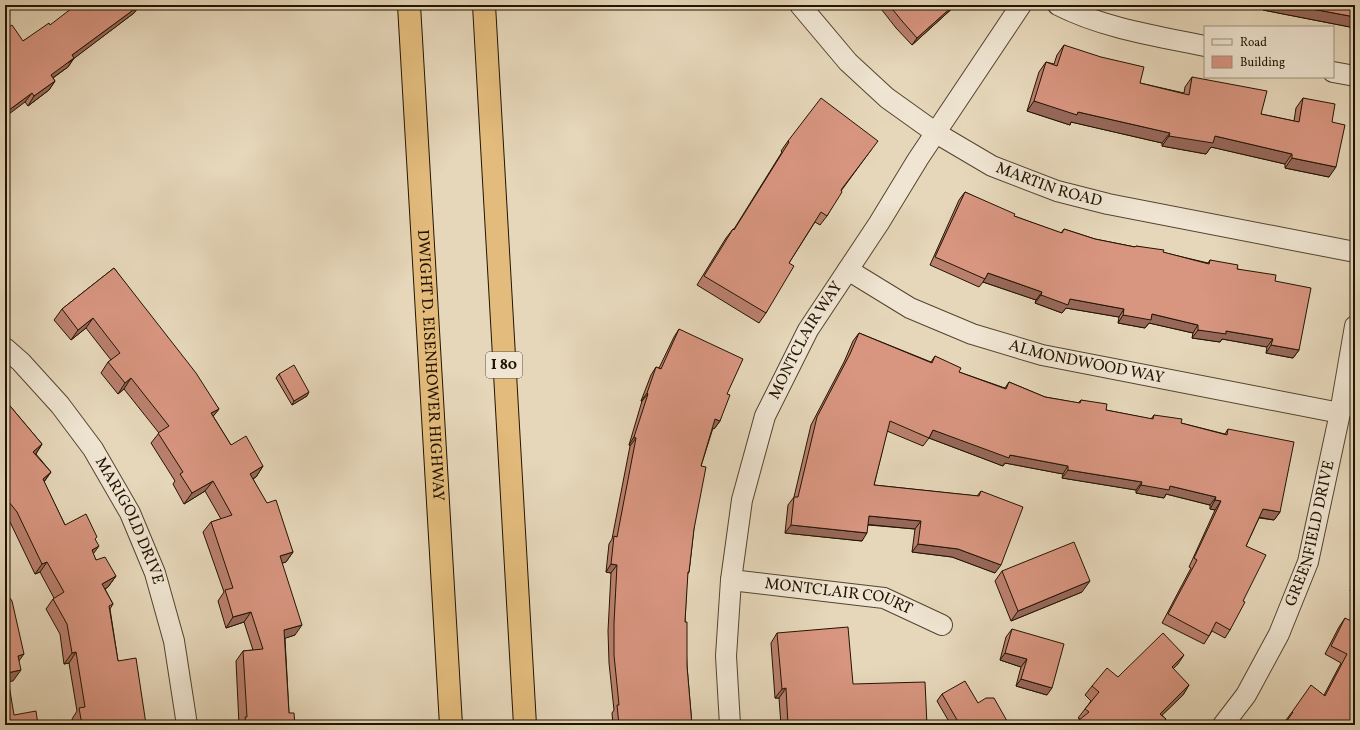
<svg xmlns="http://www.w3.org/2000/svg" width="1360" height="730" viewBox="0 0 1360 730" font-family="Vollkorn,serif">
<rect width="100%" height="100%" fill="#e6d7ba"/>
<filter id="stains"><feTurbulence type="fractalNoise" baseFrequency=".005" numOctaves="4"/><feColorMatrix values="0 0 0 0 .2 0 0 0 0 .09 0 0 0 0 .02 0 0 0 .5 -.17"/></filter>
<radialGradient id="worn" r=".72"><stop offset=".6" stop-color="#630" stop-opacity="0"/><stop offset="1" stop-color="#630" stop-opacity=".3"/></radialGradient>
<g fill="none" stroke-linecap="round" stroke-linejoin="round">
<defs>
<g id="minor">
<path id="s1" d="M800 5 848 62 887 98 936 133 992 166 1057 191 1108 204 1355 252"/>
<path d="M1058 5C1103 28 1156 36 1205 46"/>
<path d="M1333 72 1355 76"/>
<path id="s2" d="M848 270 910 308 972 334 1042 355 1340 413"/>
<path id="s3" d="M5 348 21 362 60 405 93 449 130 513 155 573 174 641 187 725"/>
<path id="s4" d="M731 580 884 598 942 625"/>
<path id="s5" d="M730 725 726 656 731 580 742 500 765 416 808 330 879 223 918 159 1021 5"/>
<path id="s6" d="M1223 725 1246 695 1279 634 1308 562 1340 413 1355 326"/>
</g>
<g id="motorway">
<path id="s7" d="M409 5 451 725"/>
<path d="M484 5 525 725"/>
</g>
</defs>
<use href="#minor" stroke="#53452f" stroke-width="22"/>
<use href="#motorway" stroke="#221401" stroke-width="24"/>
<use href="#minor" stroke="#efe5d2" stroke-width="20"/>
<use href="#motorway" stroke="#e3bc7d" stroke-width="22"/>
</g>
<g fill="#ba806e" stroke="#221401">
<path d="M140 5 134 13 74 58 68 67 53 78 55 81 49 90 28 106 25 102 23 41 50 25Z"/>
<path d="M878 5H956L912 45 896 28Z"/>
<path d="M1251 5H1355V28L1263 10V7Z"/>
<path d="M1064 45 1140 83 1184 93 1185 87 1192 77 1261 114 1294 121 1296 108 1303 98 1332 122 1329 177 1285 168V164L1211 147 1206 154 1162 146V143L1071 122 1070 125 1027 111 1039 72 1046 62 1054 64 1057 55Z"/>
<path d="M788 141 871 150 841 191 827 216 820 225 815 222 789 263 766 313 759 323 697 285 726 238 733 229H734L782 152 781 151Z"/>
<path d="M965 192 1014 216 1061 233 1064 229 1095 239 1135 247 1136 246 1208 263 1210 260 1275 281 1299 350 1293 358 1266 353 1267 347 1222 339 1220 342 1192 338 1193 333 1149 323 1145 328 1118 323 1119 317 1066 308 1062 313 1035 303 1036 300 983 282 979 287 930 265 959 200Z"/>
<path d="M114 268 219 409 213 416 231 445 263 466 256 477 253 479 293 552 286 562 282 563 295 635 285 638 289 713 295 725H239L236 661 243 651 253 650 244 622 226 628 218 601 224 592 203 532 211 522 221 519 205 491 184 504 173 484 175 481 151 443 159 433 124 389 118 394 101 373 108 362 111 360 86 328 71 340 54 320 62 309Z"/>
<path d="M679 329 727 394 720 421 714 429 713 428 701 466 689 572 687 575 685 622 687 666 692 725H613L612 713 614 710 609 663 608 631 611 573 606 572 609 544 612 539 630 446 629 445 642 401H641L651 375 656 367 659 368 674 337Z"/>
<path d="M859 333 931 362 935 356 959 372 1005 388 1009 382 1045 397 1078 403 1081 400 1106 410 1151 419 1154 415 1181 423 1225 434 1228 429 1280 512 1274 520 1259 518 1246 546 1230 630 1225 638 1212 631 1209 636 1204 644 1162 623 1191 568 1189 567 1215 510 1210 509V505L1166 494 1164 498 1136 493V490L1062 478 1063 474 1005 463 1003 466 929 438 923 446 887 431 874 485 977 496 981 491 995 573 952 557 912 552 915 529 868 525 862 541 785 533 788 505 794 497 811 425 844 362 853 341Z"/>
<path d="M279 374 307 396 292 405 276 378Z"/>
<path d="M5 400 42 444 36 454 51 472 44 482 65 525 95 540 93 554 96 560 116 576 108 587 105 589 113 604 110 609 118 661 145 725H73L72 719 77 711 69 663 64 664 60 634 46 609 53 599 54 598 40 572 35 574 10 522 5 516Z"/>
<path d="M1002 571 1082 592 1011 621 995 581Z"/>
<path d="M1355 576V592L1350 591Z"/>
<path d="M1345 618 1355 725H1284L1287 721 1286 720 1292 712 1324 695 1341 663 1325 654 1339 627Z"/>
<path d="M1012 629 1047 695 1016 686 1021 667 1000 660 1006 637Z"/>
<path d="M777 633 853 684 927 725H781L779 698H775L771 643Z"/>
<path d="M1178 664 1173 669 1189 685 1183 695 1162 715 1166 719 1162 725H1073L1080 719 1078 718 1085 709 1091 701 1085 695 1092 686 1118 677Z"/>
<path d="M942 694 978 703 1004 725H951L937 701Z"/>
</g>
<g fill="#97685a" stroke="#221401">
<path d="M140 5 134 13 68 63 74 58 68 67 44 84 51 75 72 55Z"/>
<path d="M954 5H956L912 45 917 38Z"/>
<path d="M1251 5H1265L1263 7Z"/>
<path d="M1266 5H1291L1355 17V28L1263 10Z"/>
<path d="M55 81 49 90 28 106 34 96Z"/>
<path d="M32 93 25 102 5 117V113Z"/>
<path d="M1034 101 1078 112 1170 133 1162 143 1071 122 1070 125 1027 111Z"/>
<path d="M1169 136H1215L1292 154 1285 164 1211 147 1206 154 1162 146Z"/>
<path d="M1292 158 1336 167 1329 177 1285 168Z"/>
<path d="M988 273 1042 292 1036 300 983 282Z"/>
<path d="M1041 295 1070 299 1124 309 1119 317 1066 308 1062 313 1035 303Z"/>
<path d="M1152 314 1198 325 1193 333 1149 323 1145 328 1118 323 1123 315Z"/>
<path d="M93 318 86 328 71 340 78 330Z"/>
<path d="M1198 330 1226 331 1273 339 1267 347 1222 339 1220 342 1192 338Z"/>
<path d="M1271 345 1299 350 1293 358 1266 353Z"/>
<path d="M131 378 124 389 118 394 125 383Z"/>
<path d="M309 392 307 396 292 405 294 401Z"/>
<path d="M647 393 648 394 642 401H641Z"/>
<path d="M219 409 211 419V413Z"/>
<path d="M715 419 720 421 714 429 710 427Z"/>
<path d="M933 430 1010 455 1068 466 1063 474 1005 463 1003 466 929 438Z"/>
<path d="M634 437 636 438 630 446 629 445Z"/>
<path d="M42 444 35 455 33 452Z"/>
<path d="M263 466 256 477 243 484 250 474Z"/>
<path d="M1068 470 1142 482 1136 490 1062 478Z"/>
<path d="M51 472 43 483V479Z"/>
<path d="M213 481 205 491 184 504 192 493Z"/>
<path d="M1141 485 1170 486 1216 497 1210 505 1166 494 1164 498 1136 493Z"/>
<path d="M1215 500 1221 501 1215 510 1210 509Z"/>
<path d="M1263 509 1280 512 1274 520 1258 517Z"/>
<path d="M869 516 921 521 915 529 863 524Z"/>
<path d="M791 525 867 533 862 541 785 533Z"/>
<path d="M918 544 958 549 1001 565 995 573 952 557 912 552Z"/>
<path d="M99 546 91 557 92 550Z"/>
<path d="M293 552 286 562 273 566 280 556Z"/>
<path d="M47 562 40 572 35 574 42 564Z"/>
<path d="M611 564 617 565 611 573 606 572Z"/>
<path d="M116 576 108 587 95 595 102 584Z"/>
<path d="M1090 581 1082 592 1011 621 1018 611Z"/>
<path d="M1355 584V592L1350 591Z"/>
<path d="M251 612 244 622 226 628 233 617Z"/>
<path d="M302 625 295 635 277 641 284 630Z"/>
<path d="M76 652 69 663 64 664 72 653Z"/>
<path d="M1005 653 1027 659 1021 667 1000 660Z"/>
<path d="M24 654 16 665 18 656Z"/>
<path d="M1184 655 1178 664 1165 677 1172 667Z"/>
<path d="M21 670 13 681 5 682 7 673Z"/>
<path d="M1021 679 1052 688 1047 695 1016 686Z"/>
<path d="M1189 685 1183 695 1154 723 1160 714Z"/>
<path d="M786 688 779 698H775L782 689Z"/>
<path d="M1007 721 1004 725H1000Z"/>
</g>
<g fill="#d89580" stroke="#221401">
<path d="M76 5H140L72 55 74 58 51 75 55 81 34 96 32 93 5 113V30L12 25 23 41 49 23 50 25Z"/>
<path d="M889 5H954L917 38 902 21Z"/>
<path d="M1291 5H1355V17Z"/>
<path d="M1064 45 1101 57 1144 67 1140 83 1189 95 1192 77 1267 91 1261 114 1299 122 1303 98 1335 104 1332 122 1345 125 1336 167 1292 158V154L1215 136 1213 143 1169 136 1170 133 1078 112 1077 115 1034 101 1046 62 1057 66Z"/>
<path d="M821 98 878 141 841 190 842 192 827 216 821 212 789 263 794 266 766 313 704 276 733 229 734 230 789 142 788 141Z"/>
<path d="M965 192 1015 214 1014 216 1062 233 1064 229 1095 239 1135 247 1136 246 1164 250 1163 252 1209 264 1210 260 1238 265 1237 269 1276 275 1275 281 1311 288 1299 350 1271 345 1273 339 1226 331V334L1198 330V325L1152 314 1151 320 1123 315 1124 309 1070 299 1068 305 1041 295 1042 292 988 273 985 279 935 257Z"/>
<path d="M114 268 196 373 219 409 211 413 231 445 246 436 263 466 250 474 267 503 276 500 293 552 280 556 302 625 284 630 289 713H294L295 725H246L245 717H247L243 651 263 649 251 612 233 617 225 590 233 588 211 522 232 515 213 481 192 493 180 474 183 472 158 433 169 426 131 378 125 383 108 362 120 353 93 318 78 330 62 309Z"/>
<path d="M679 329 743 359 727 394 730 395 720 421 715 419 701 466 706 467 694 529 689 572H688L685 622H687V666L692 725H619L617 705H619L614 655V623L617 565 611 564 614 536 617 537 636 438 634 437 648 394 647 393 656 367 661 369Z"/>
<path d="M859 333 932 363 935 356 961 368 959 372 1006 389 1009 382 1045 397 1080 403 1081 400 1107 404 1106 410 1153 419 1154 415 1182 419 1181 423 1227 435 1228 429 1294 442 1280 512 1263 509 1246 546 1266 555 1243 601 1245 602 1230 630 1216 622 1209 636 1168 614 1197 560 1194 558 1221 501 1215 500 1216 497 1170 486 1169 490 1141 485 1142 482 1068 470V466L1010 455 1009 458 933 430 929 438 890 421 874 485 979 496 981 491 1023 507 1001 565 958 549 918 544 921 521 869 516 867 533 791 525 794 497H798L817 417 850 354Z"/>
<path d="M294 365 309 392 294 401 279 374Z"/>
<path d="M5 400 42 444 33 452 51 472 43 479 65 525 86 514 97 537 95 539 99 546 92 550 96 560 105 557 116 576 102 584 113 604 109 606 118 661 136 658 146 724 141 725H82L79 708 85 707 76 652 72 653 67 624 53 599 64 592 47 562 42 564 17 512 5 497V469L8 467 5 464Z"/>
<path d="M1074 542 1090 581 1018 611 1002 571Z"/>
<path d="M5 591 12 601 24 654 18 656 21 670 7 673 14 715 36 711 38 725H5Z"/>
<path d="M1345 618 1355 623V725H1284L1293 712H1292L1311 685 1325 696 1347 654 1331 646Z"/>
<path d="M848 627 853 684 925 682 927 725H788L786 688 782 689 777 633Z"/>
<path d="M1012 629 1064 644 1052 688 1021 679 1027 659 1005 653Z"/>
<path d="M1163 633 1184 655 1172 667 1189 685 1160 714 1166 719 1160 725H1073L1089 712 1085 709 1099 692 1092 686 1107 668 1118 677Z"/>
<path d="M965 681 978 703 986 698H994L1007 721 1000 725H960L942 694Z"/>
</g>
<g text-anchor="middle" dominant-baseline="central" stroke-width="3" stroke-linejoin="round" paint-order="stroke">
<rect fill="#efe5d2" stroke="#605340" stroke-width="1" x="486" y="352" width="36" height="26" rx="3"/>
<g font-size="15" font-weight="bold" fill="#221401">
<text x="504" y="365">I 80</text>
</g>
<g font-size="16" fill="#221401" stroke="#efe5d2">
<text stroke="none"><textPath href="#s1" startOffset="313">MARTIN ROAD</textPath></text>
<text stroke="none"><textPath href="#s5" startOffset="399">MONTCLAIR WAY</textPath></text>
<text stroke="none"><textPath href="#s2" startOffset="258">ALMONDWOOD WAY</textPath></text>
<text stroke="none"><textPath href="#s7" startOffset="361">DWIGHT D. EISENHOWER HIGHWAY</textPath></text>
<text stroke="none"><textPath href="#s3" startOffset="215">MARIGOLD DRIVE</textPath></text>
<text stroke="none"><textPath href="#s6" startOffset="213">GREENFIELD DRIVE</textPath></text>
<text stroke="none"><textPath href="#s4" startOffset="109">MONTCLAIR COURT</textPath></text>
</g>
</g>
<rect width="1360" height="730" fill="none" stroke="#e6d7ba" stroke-width="20"/>
<rect x="6" y="6" width="1348" height="718" fill="none" stroke="#221401" stroke-width="2"/>
<rect x="10" y="10" width="1340" height="710" fill="none" stroke="#221401"/>
<rect x="1204" y="26" width="130" height="52" fill="#efe5d2" stroke="#9d917e"/>
<rect x="1212" y="39" width="20" height="6" fill="#efe5d2" stroke="#9d917e"/>
<text x="1240" y="46" font-size="12" fill="#221401">Road</text>
<rect x="1212" y="56" width="20" height="12" fill="#d89580" stroke="#9d917e"/>
<text x="1240" y="66" font-size="12" fill="#221401">Building</text>
<rect width="100%" height="100%" filter="url(#stains)"/>
<rect width="100%" height="100%" fill="url(#worn)"/>
</svg>
